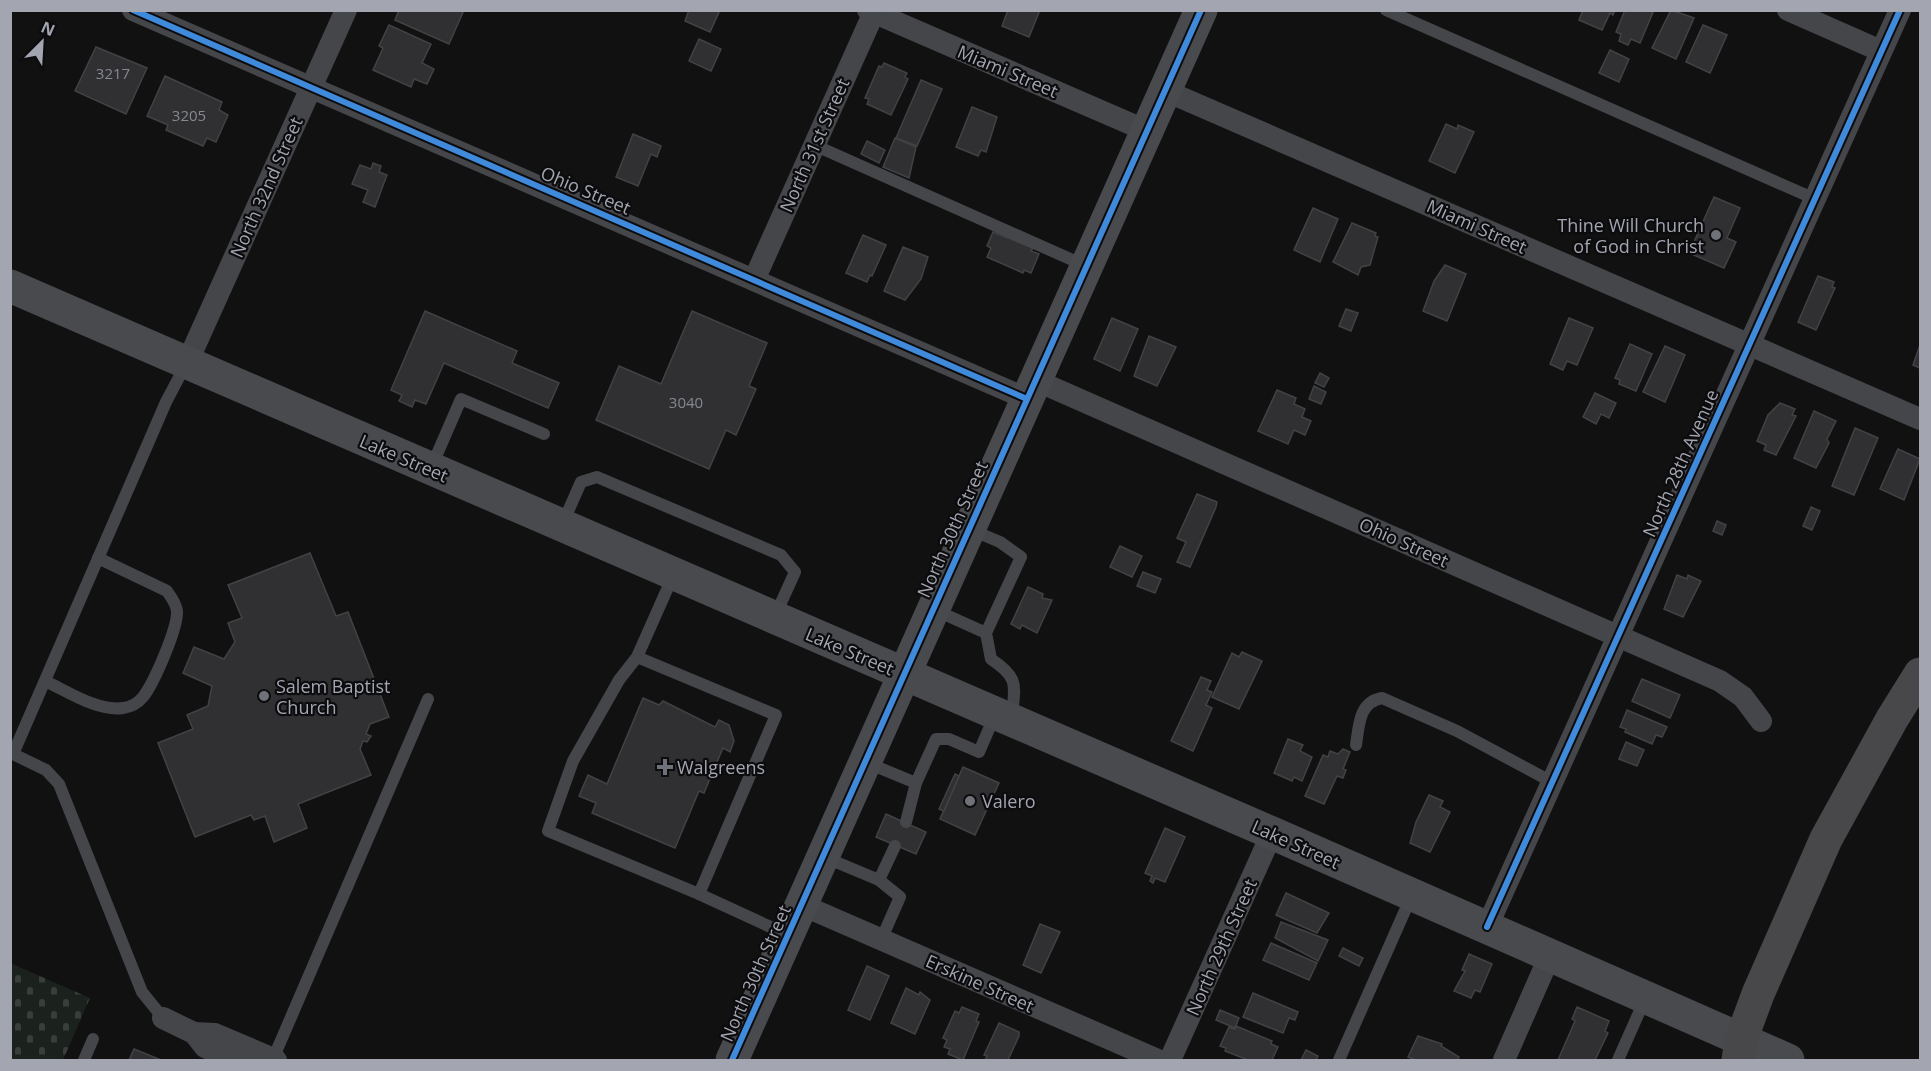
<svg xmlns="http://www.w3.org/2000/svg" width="1931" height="1071" viewBox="0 0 1931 1071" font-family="'Open Sans',sans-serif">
<defs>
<pattern id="cemetery-stones" width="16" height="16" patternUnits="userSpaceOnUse" patternTransform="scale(1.5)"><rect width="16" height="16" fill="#1b211c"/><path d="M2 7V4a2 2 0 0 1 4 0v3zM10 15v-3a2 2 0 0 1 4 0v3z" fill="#393e3b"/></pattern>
</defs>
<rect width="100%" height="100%" fill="#111"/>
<path fill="url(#cemetery-stones)" d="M10 963 90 998 63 1060H11Z"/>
<g fill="#303032" stroke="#414244" stroke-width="1.5">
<path d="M399 10H464L449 44 395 20Z"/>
<path d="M689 10H720L710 32 685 21Z"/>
<path d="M1008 10H1040L1029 37 1002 26Z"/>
<path d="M1583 10H1615L1613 15 1610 13 1602 30 1579 20Z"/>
<path d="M1625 10H1654L1640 43 1631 39 1628 45 1619 41 1621 34 1616 32Z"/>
<path d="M1671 10 1694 18 1676 59 1652 48Z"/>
<path d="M389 25 431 44 422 63 434 69 427 84 414 79 411 87 373 70 383 48 379 46Z"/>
<path d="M1703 25 1727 35 1710 73 1686 62Z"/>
<path d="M699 39 721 49 711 71 689 61Z"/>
<path d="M96 47 147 68 126 114 75 91Z"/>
<path d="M1610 50 1629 59 1619 82 1599 73Z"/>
<path d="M884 63 907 73 905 77 908 79 891 115 867 104 869 99 865 98 879 66 882 67Z"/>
<path d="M165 76 222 102 219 110 228 115 216 142 207 138 203 146 166 130 168 125 147 116Z"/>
<path d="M921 80 942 89 917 146 896 138Z"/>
<path d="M972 107 997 117 986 152 981 150 978 156 956 147Z"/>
<path d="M1446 124 1457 129 1458 125 1474 132 1455 173 1429 161Z"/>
<path d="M633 134 661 146 657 157 651 154 638 186 616 177Z"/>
<path d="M895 138 916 147 909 178 883 167Z"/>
<path d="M867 141 885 150 879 163 861 154Z"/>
<path d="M373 163 381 166 379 172 387 175 375 207 363 202 368 190 352 184 360 165 371 169Z"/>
<path d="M1714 197 1740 208 1727 238 1736 242 1724 268 1689 253Z"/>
<path d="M1313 208 1338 219 1320 262 1294 250Z"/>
<path d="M1352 223 1376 233 1375 236 1378 237 1370 265 1361 267 1358 275 1333 262Z"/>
<path d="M993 232 1033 248 1031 251 1039 254 1031 273 1024 270 1023 273 987 257 991 248 987 246Z"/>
<path d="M863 235 886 245 872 276 870 275 867 282 846 273Z"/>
<path d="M903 247 928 257 921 279 905 300 884 291Z"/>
<path d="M1445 265 1466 274 1447 321 1423 311 1434 281Z"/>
<path d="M1818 276 1834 282 1832 287 1835 288 1816 330 1798 322Z"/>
<path d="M1346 309 1358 313 1351 331 1339 326Z"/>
<path d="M425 311 517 351 512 363 559 383 548 408 444 363 426 404 415 400 412 407 399 401 402 395 391 390Z"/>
<path d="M692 311 767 343 749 386 756 389 736 435 726 430 709 469 596 420 619 366 661 384Z"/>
<path d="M1112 318 1138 329 1120 371 1094 359Z"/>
<path d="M1569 318 1593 328 1577 365 1567 361 1563 370 1550 364Z"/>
<path d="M1149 336 1176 347 1157 386 1134 376Z"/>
<path d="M1630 344 1652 354 1636 391 1619 384 1620 380 1615 378Z"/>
<path d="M1920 345V368L1913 365Z"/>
<path d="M1665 346 1685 355 1665 402 1643 392Z"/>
<path d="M1320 373 1329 378 1324 387 1315 383Z"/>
<path d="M1314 386 1326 392 1321 404 1309 399Z"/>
<path d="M1277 390 1296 398 1294 404 1305 409 1302 417 1311 421 1305 435 1294 430 1288 444 1258 431Z"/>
<path d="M1595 393 1616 403 1609 418 1601 414 1596 424 1583 417Z"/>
<path d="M1780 403 1795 409 1792 415 1796 416 1776 455 1764 450 1766 445 1757 441 1768 415Z"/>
<path d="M1814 411 1836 421 1827 439 1829 443 1816 468 1794 458Z"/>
<path d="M1855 428 1878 438 1854 495 1832 486Z"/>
<path d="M1898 449 1920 459 1904 500 1880 489Z"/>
<path d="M1197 494 1217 502 1216 507 1190 567 1177 562 1186 542 1177 538Z"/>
<path d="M1811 507 1820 511 1812 530 1803 526Z"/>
<path d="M1717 521 1726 525 1722 535 1713 531Z"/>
<path d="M1120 546 1142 556 1132 577 1110 567Z"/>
<path d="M310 553 336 616 348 612 389 717 370 724 366 734 371 736 367 742 363 741 360 749 371 775 298 804 307 828 274 842 265 816 254 820 251 815 195 837 158 743 193 729 187 715 208 706 212 686 183 673 194 647 224 659 235 642 228 623 242 618 228 585Z"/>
<path d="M1143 572 1161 579 1155 593 1137 586Z"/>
<path d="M1677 575 1687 579 1688 575 1701 581 1683 617 1664 609Z"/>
<path d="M1028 587 1043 594 1042 598 1052 600 1037 633 1022 625 1020 629 1011 624Z"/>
<path d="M1242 652 1262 661 1239 709 1212 697 1232 653 1239 657Z"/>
<path d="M1201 677 1211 681 1207 690 1212 692 1206 705 1212 708 1193 751 1171 741Z"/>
<path d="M1642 679 1680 695 1670 718 1632 701Z"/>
<path d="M643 698 659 705 663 701 715 727 719 720 729 725 734 741 730 752 723 748 704 793 699 791 675 848 592 813 596 803 579 796 588 775 607 784Z"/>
<path d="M1627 710 1667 727 1662 737 1656 735 1652 744 1625 732 1626 729 1620 727Z"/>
<path d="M1288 739 1303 745 1300 751 1312 757 1302 781 1294 777 1292 781 1274 773Z"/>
<path d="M1626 742 1644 750 1637 766 1619 759Z"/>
<path d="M1343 749 1350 752 1343 769 1346 770 1343 778 1337 776 1324 804 1305 796 1323 755 1328 757 1330 751 1338 754Z"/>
<path d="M963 767 999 783 975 835 940 819Z"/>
<path d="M955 774 959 776 944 811 939 809Z"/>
<path d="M1429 795 1443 801 1440 807 1450 812 1430 852 1410 843 1416 822Z"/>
<path d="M886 814 926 832 916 854 876 837Z"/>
<path d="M1165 828 1185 837 1165 882 1155 878 1153 883 1150 881 1152 876 1145 873Z"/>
<path d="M1286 893 1329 913 1317 933 1276 915Z"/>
<path d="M1281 922 1328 940 1318 961 1275 938Z"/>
<path d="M1040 924 1060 932 1041 973 1023 965Z"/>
<path d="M1271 943 1317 963 1309 980 1263 960Z"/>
<path d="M1343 948 1363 958 1359 966 1339 956Z"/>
<path d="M1469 954 1492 964 1480 992 1475 990 1471 998 1454 991 1465 971 1462 970Z"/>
<path d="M867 966 889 976 870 1020 848 1010Z"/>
<path d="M906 988 919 995 920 992 930 1000 915 1034 891 1023Z"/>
<path d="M1253 993 1298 1012 1295 1020 1289 1018 1283 1033 1243 1017Z"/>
<path d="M962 1007 979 1014 976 1021 979 1022 963 1060 948 1054 950 1049 944 1047 947 1040 943 1038 955 1011 959 1013Z"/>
<path d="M1577 1007 1609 1021 1605 1031 1608 1033 1595 1060H1558L1575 1021 1572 1019Z"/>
<path d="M1220 1010 1239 1018 1235 1028 1216 1020Z"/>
<path d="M999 1023 1019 1032V1036L1008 1060H985L987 1056 984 1055Z"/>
<path d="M1236 1026 1272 1041 1271 1044 1278 1047 1272 1060H1248L1225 1051 1226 1048 1220 1046 1229 1027 1235 1029Z"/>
<path d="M1418 1036 1442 1044 1441 1046 1459 1057 1458 1060H1416L1408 1057Z"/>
<path d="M134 1049 161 1060H129Z"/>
<path d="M1306 1050 1318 1056 1316 1060H1301Z"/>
</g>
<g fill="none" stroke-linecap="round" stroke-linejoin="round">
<g stroke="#45464a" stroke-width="12">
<path d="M1386 10 1815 199"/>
<path d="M814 145 1086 266"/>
<path d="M431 468 461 399 544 434"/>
<path d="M562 525 581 482 597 477 781 555 795 572 775 616"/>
<path d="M969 529 1000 542 1021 557 986 633 991 659C1021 679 1014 686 1012 719"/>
<path d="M935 610 986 633"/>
<path d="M637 657 776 715 699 894 548 831 573 761 619 680 637 657 673 576"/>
<path d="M45 681C67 691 98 712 123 708 131 707 138 703 143 697 154 683 178 628 177 611 176 603 171 597 167 591L98 558"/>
<path d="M1356 745C1359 725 1359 702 1382 698L1457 731 1552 782"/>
<path d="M865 762 916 783 906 822"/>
<path d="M916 783 936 739H949L979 752 995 715"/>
<path d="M824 857 879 880 895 846"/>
<path d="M879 880 900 897 881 940"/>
<path d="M699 894 788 935"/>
<path d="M163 1018 142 992 59 784 46 770 13 754 166 402 186 364"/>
<path d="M273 1059 428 699"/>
<path d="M84 1060 93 1039"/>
<path d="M1339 1060 1411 897"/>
<path d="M1618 1060 1645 999"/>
</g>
<g stroke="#45464a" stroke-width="22">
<path d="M133 10 1027 399"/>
<path d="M868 10 1147 131"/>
<path d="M1788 10 1881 51"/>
<path d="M1166 91 1920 419"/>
<path d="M754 280 875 10"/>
<path d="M187 363 346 10"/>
<path d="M1035 380 1720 681 1743 697 1761 721"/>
<path d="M802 905 1158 1060"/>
<path d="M1487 927 1900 10"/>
<path d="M163 1018 194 1033 215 1034 276 1060"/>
<path d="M194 1033 205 1047 236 1060"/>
<path d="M1170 1060 1272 833"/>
<path d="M1504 1060 1550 955"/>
</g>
<g stroke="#494a4e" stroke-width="33">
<path d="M10 286 1272 833 1788 1060"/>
<path d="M732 1060 1201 10"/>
</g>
<path stroke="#48484b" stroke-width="33" d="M1738 1060 1741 1040 1758 994 1826 839 1892 719 1920 674"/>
<defs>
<g id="cycleway">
<path d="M133 10 1027 399"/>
<path d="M1487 927 1900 10"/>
<path d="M732 1060 1201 10"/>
</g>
</defs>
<use href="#cycleway" stroke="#0c0b0d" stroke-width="10"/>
<use href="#cycleway" stroke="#408adc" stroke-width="6"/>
</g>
<g fill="#707279" stroke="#0c0b0d" stroke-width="2">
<circle cx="1716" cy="235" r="6"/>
<circle cx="264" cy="696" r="6"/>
<path d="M662 758h6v6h6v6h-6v6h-6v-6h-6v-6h6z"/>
<circle cx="970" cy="801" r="6"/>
</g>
<g text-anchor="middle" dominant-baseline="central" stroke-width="4.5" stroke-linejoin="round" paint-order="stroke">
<g font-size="15" fill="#868891">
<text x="113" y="73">3217</text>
<text x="189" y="115">3205</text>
<text x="686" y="402">3040</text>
</g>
<g font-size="18" fill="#a3a6b1" stroke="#0c0b0d">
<text transform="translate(1008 71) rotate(23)">Miami Street</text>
<text transform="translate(814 145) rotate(-66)">North 31st Street</text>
<text transform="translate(266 187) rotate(-66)">North 32nd Street</text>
<text transform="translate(586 190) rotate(23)">Ohio Street</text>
<text transform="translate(1477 226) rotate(24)">Miami Street</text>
<text transform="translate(404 458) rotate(23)">Lake Street</text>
<text transform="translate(1680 463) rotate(-66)">North 28th Avenue</text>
<text transform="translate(952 529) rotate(-66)">North 30th Street</text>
<text transform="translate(1404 542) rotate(24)">Ohio Street</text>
<text transform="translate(850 651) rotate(23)">Lake Street</text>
<text transform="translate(1296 844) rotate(24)">Lake Street</text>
<text transform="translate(1221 947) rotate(-66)">North 29th Street</text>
<text transform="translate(755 973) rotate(-66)">North 30th Street</text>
<text transform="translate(980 983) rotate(24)">Erskine Street</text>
</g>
<g font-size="18" fill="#a3a6b1" stroke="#0c0b0d" text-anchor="start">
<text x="1704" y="225" text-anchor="end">Thine Will Church<tspan x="1704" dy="21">of God in Christ</tspan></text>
<text x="276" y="686">Salem Baptist<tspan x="276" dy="21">Church</tspan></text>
<text x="677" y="767">Walgreens</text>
<text x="982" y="801">Valero</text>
</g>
</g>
<rect width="1931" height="1071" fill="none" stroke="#a3a6b1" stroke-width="24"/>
<g transform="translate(42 42) rotate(24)" stroke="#0c0b0d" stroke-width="4.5" paint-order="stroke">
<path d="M0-4.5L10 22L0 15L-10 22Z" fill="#a3a6b1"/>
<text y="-9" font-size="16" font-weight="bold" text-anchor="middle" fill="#a3a6b1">N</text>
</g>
</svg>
